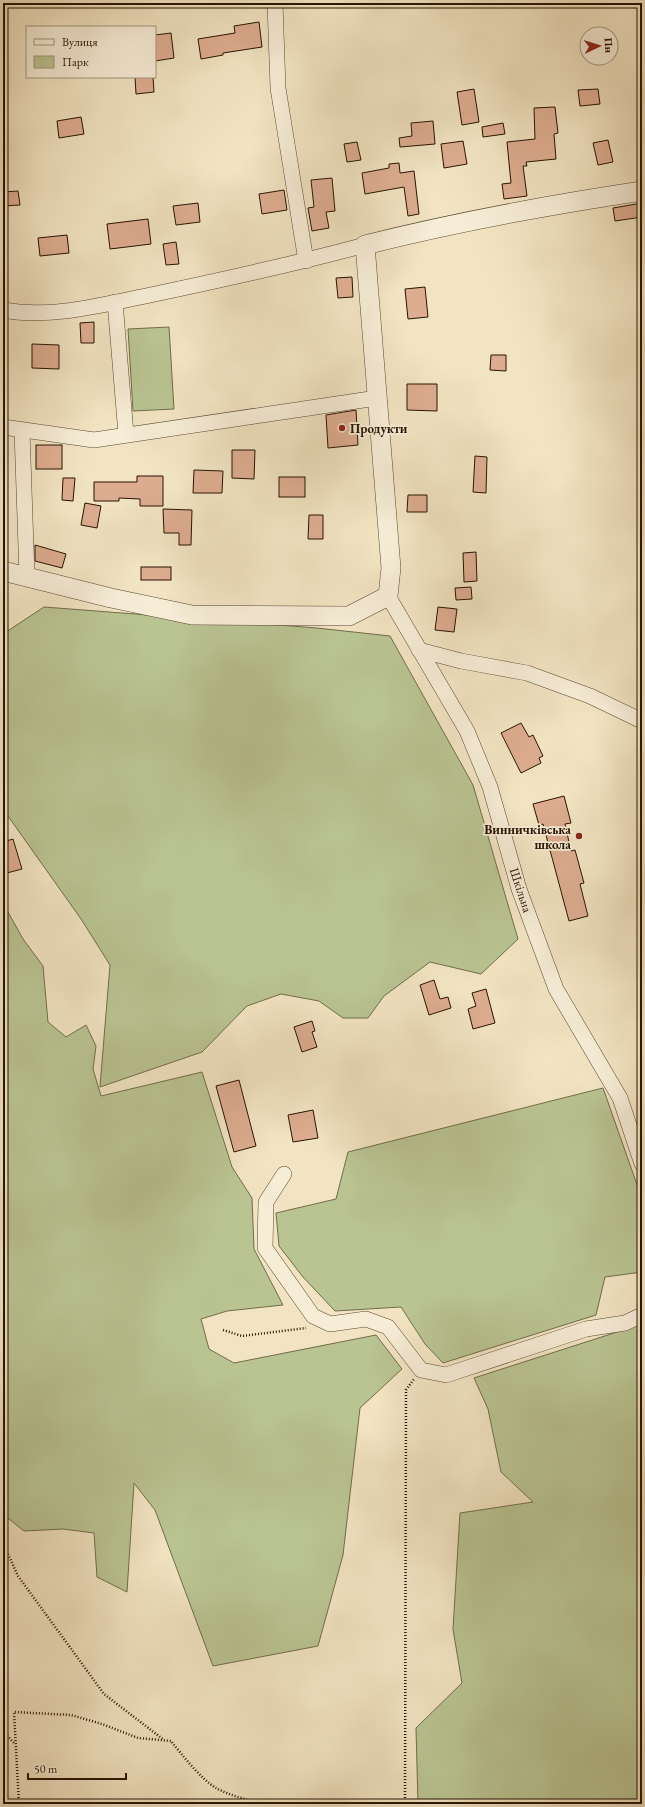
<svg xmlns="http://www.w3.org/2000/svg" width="645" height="1807" viewBox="0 0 645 1807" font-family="'EB Garamond',serif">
<rect width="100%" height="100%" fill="#f2e4c2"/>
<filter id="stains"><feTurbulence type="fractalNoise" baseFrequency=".005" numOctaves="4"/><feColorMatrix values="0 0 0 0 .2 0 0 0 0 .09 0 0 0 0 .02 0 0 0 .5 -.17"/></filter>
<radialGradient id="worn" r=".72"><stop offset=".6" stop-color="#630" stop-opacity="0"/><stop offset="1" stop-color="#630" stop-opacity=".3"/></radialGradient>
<g fill="#bac493" stroke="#706c4a">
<path d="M169 327 174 409 133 411 128 329Z"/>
<path d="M44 607 317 628 390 636 473 785 518 939 481 974 430 962 384 996 368 1018H343L319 1001 281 994 247 1006 202 1052 100 1087 110 965 81 919 3 809V634Z"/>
<path d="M3 903 23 939 43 966 48 1022 66 1037 86 1025 96 1046 93 1069 101 1096 202 1072 232 1167 252 1198 254 1249 283 1305 227 1311 201 1319 209 1349 234 1363 376 1335 402 1369 360 1408 343 1555 318 1646 213 1666 155 1510 134 1483 127 1592 97 1577 94 1533 63 1529 24 1531 4 1515Z"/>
<path d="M603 1088 642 1199V1272L605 1277 596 1315 443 1363 425 1344 401 1307 335 1311 303 1277 279 1246 276 1213 336 1199 348 1152Z"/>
<path d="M642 1324V1804H418L416 1728 462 1683 453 1629 460 1513 533 1502 501 1472 488 1409 474 1378Z"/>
</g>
<g fill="#dead91" stroke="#261302">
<path d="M259 22 262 47 223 53V55L201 59 198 39 235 33 234 26Z"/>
<path d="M171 33 174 58 155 61V35Z"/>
<path d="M135 77H153L154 92 136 94Z"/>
<path d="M474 89 479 122 462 125 457 92Z"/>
<path d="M598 89 600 104 580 106 578 90Z"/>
<path d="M555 107 558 133 554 134 556 159 526 162 527 166H523L527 196 504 199 502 184 511 183 507 142 535 139 534 108Z"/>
<path d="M81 117 84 134 59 138 57 121Z"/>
<path d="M433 121 435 144 400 147 399 138 412 136 411 123Z"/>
<path d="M503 123 505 134 483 137 482 127Z"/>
<path d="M608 140 613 162 598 165 593 143Z"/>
<path d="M463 141 467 164 444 168 441 144Z"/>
<path d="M357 142 361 160 347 162 344 144Z"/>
<path d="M399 163 400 173 414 171 419 214 408 216 404 187 365 194 362 173 389 168V164Z"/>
<path d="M332 178 335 211 326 212 329 228 312 231 308 208 314 207 311 180Z"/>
<path d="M284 190 287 210 262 214 259 194Z"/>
<path d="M18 191 20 205 3 206V192Z"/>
<path d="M198 203 200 222 176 225 173 206Z"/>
<path d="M642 203V217L615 221 613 208Z"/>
<path d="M148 219 151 244 110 249 107 224Z"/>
<path d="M67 235 69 253 40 256 38 238Z"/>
<path d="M176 242 179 264 166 265 163 244Z"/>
<path d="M352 277 353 297 338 298 336 278Z"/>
<path d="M425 287 428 317 408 319 405 289Z"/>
<path d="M94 322V343H81L80 323Z"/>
<path d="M32 344 59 345V369L32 368Z"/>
<path d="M491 355H506V371L490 370Z"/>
<path d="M407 384H437V411L407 410Z"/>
<path d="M356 410 358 445 328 448 326 415Z"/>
<rect x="36" y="445" width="26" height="24"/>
<path d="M232 450H255L254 479 232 478Z"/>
<path d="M475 456 487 457 486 493 473 492Z"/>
<path d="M194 470 223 471 222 493H193Z"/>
<path d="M137 476H163V506H140V499L119 498V501H94V482H137Z"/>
<rect x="279" y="477" width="26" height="20"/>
<path d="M63 478H75L73 501 62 500Z"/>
<path d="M408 495H427V512H407Z"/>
<path d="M85 503 101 506 97 528 81 525Z"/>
<path d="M163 509 192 510 191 545H179V533H164Z"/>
<path d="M309 515H323V539H308Z"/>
<path d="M35 545 66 554 62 568 35 561Z"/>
<path d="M476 552 477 581 464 582 463 553Z"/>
<rect x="141" y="567" width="30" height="13"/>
<path d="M471 587 472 599 456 600 455 588Z"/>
<path d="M438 607 457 609 454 632 435 630Z"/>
<path d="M521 723 529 737 533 735 543 756 539 758 541 763 521 773 501 733Z"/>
<path d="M564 796 571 823 565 824 571 851 575 850 584 883 580 884 588 916 569 921 543 824 539 825 533 804Z"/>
<path d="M13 839 22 869 3 874V842Z"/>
<path d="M434 980 440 999 448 997 451 1008 429 1015 420 985Z"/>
<path d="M486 989 495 1023 473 1029 468 1009 476 1006 472 993Z"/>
<path d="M312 1021 315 1031 312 1032 317 1047 302 1052 294 1027Z"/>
<path d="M239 1080 256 1146 234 1152 216 1086Z"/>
<path d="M313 1110 318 1138 293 1142 288 1115Z"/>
</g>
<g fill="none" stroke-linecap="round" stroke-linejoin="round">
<defs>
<g id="minor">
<path d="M275 3 278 88 306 261"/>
<path d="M115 302 126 434"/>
<path d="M3 310C54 319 105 304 155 294 226 279 295 264 365 245"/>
<path d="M3 427 94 440 377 398"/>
<path d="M22 431 27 576"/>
<path d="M388 596 467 731 490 787 519 889 556 989 620 1098 642 1164"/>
<path d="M419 650 461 661 527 673 590 696 642 721"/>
<path d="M284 1174 266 1202 265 1248 313 1316 330 1324 366 1319 388 1327 421 1370 446 1375 586 1329 625 1323 642 1315"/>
</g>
<path id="tertiary" d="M3 571 111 598 192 615 349 616 388 596 391 568 365 245C456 222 549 205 642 191"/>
</defs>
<use href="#minor" stroke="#594732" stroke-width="16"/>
<use href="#tertiary" stroke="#594732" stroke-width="20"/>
<g stroke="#261302" stroke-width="2.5" stroke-dasharray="1 2" stroke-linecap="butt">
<path d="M223 1330 242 1336 306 1328"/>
<path d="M3 1543 18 1576 104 1694 164 1740"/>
<path d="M3 1731 15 1744"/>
<path d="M19 1804 14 1712 71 1715 102 1724 138 1738 171 1741C182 1755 201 1779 216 1788 228 1795 253 1802 267 1804"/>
<path d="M405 1804 406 1390 414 1379"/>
</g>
<use href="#minor" stroke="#f7edd7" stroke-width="15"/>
<use href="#tertiary" stroke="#f7edd7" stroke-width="19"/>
</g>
<g fill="#8f2418" stroke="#f7edd7" stroke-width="1.5">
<circle cx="342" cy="428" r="4"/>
<circle cx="579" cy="836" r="4"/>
</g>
<g text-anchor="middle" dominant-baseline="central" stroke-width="3.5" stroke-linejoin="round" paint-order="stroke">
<g font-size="13" font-weight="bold" fill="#261302" stroke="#f7edd7" text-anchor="start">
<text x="350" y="428">Продукти</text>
<text x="571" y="829" text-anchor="end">Винничківська<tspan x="571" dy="15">школа</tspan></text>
</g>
<g font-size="13" fill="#261302" stroke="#f7edd7">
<text transform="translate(521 890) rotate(72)">Шкільна</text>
</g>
</g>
<rect width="645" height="1807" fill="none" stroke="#f2e4c2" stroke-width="16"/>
<rect x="4" y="4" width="637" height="1799" fill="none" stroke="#261302" stroke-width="2"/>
<rect x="8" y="8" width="629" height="1791" fill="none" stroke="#261302"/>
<rect x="26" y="26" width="130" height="52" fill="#f7edd7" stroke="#a39682"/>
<rect x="34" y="39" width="20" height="6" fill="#f7edd7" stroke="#a39682"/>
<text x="62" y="46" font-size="12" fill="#261302">Вулиця</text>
<rect x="34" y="56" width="20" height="12" fill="#bac493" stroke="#a39682"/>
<text x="62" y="66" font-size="12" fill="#261302">Парк</text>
<g transform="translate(599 46) rotate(86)"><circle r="19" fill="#f7edd7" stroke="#a39682"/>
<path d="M0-3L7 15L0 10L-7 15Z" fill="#8f2418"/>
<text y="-6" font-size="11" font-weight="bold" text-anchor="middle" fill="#261302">Пн</text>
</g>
<path d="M28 1773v6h98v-6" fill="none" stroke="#261302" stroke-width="2"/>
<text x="34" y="1773" font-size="12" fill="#261302" stroke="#f7edd7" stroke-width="3" paint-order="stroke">50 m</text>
<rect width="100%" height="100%" filter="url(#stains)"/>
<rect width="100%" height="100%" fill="url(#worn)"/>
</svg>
